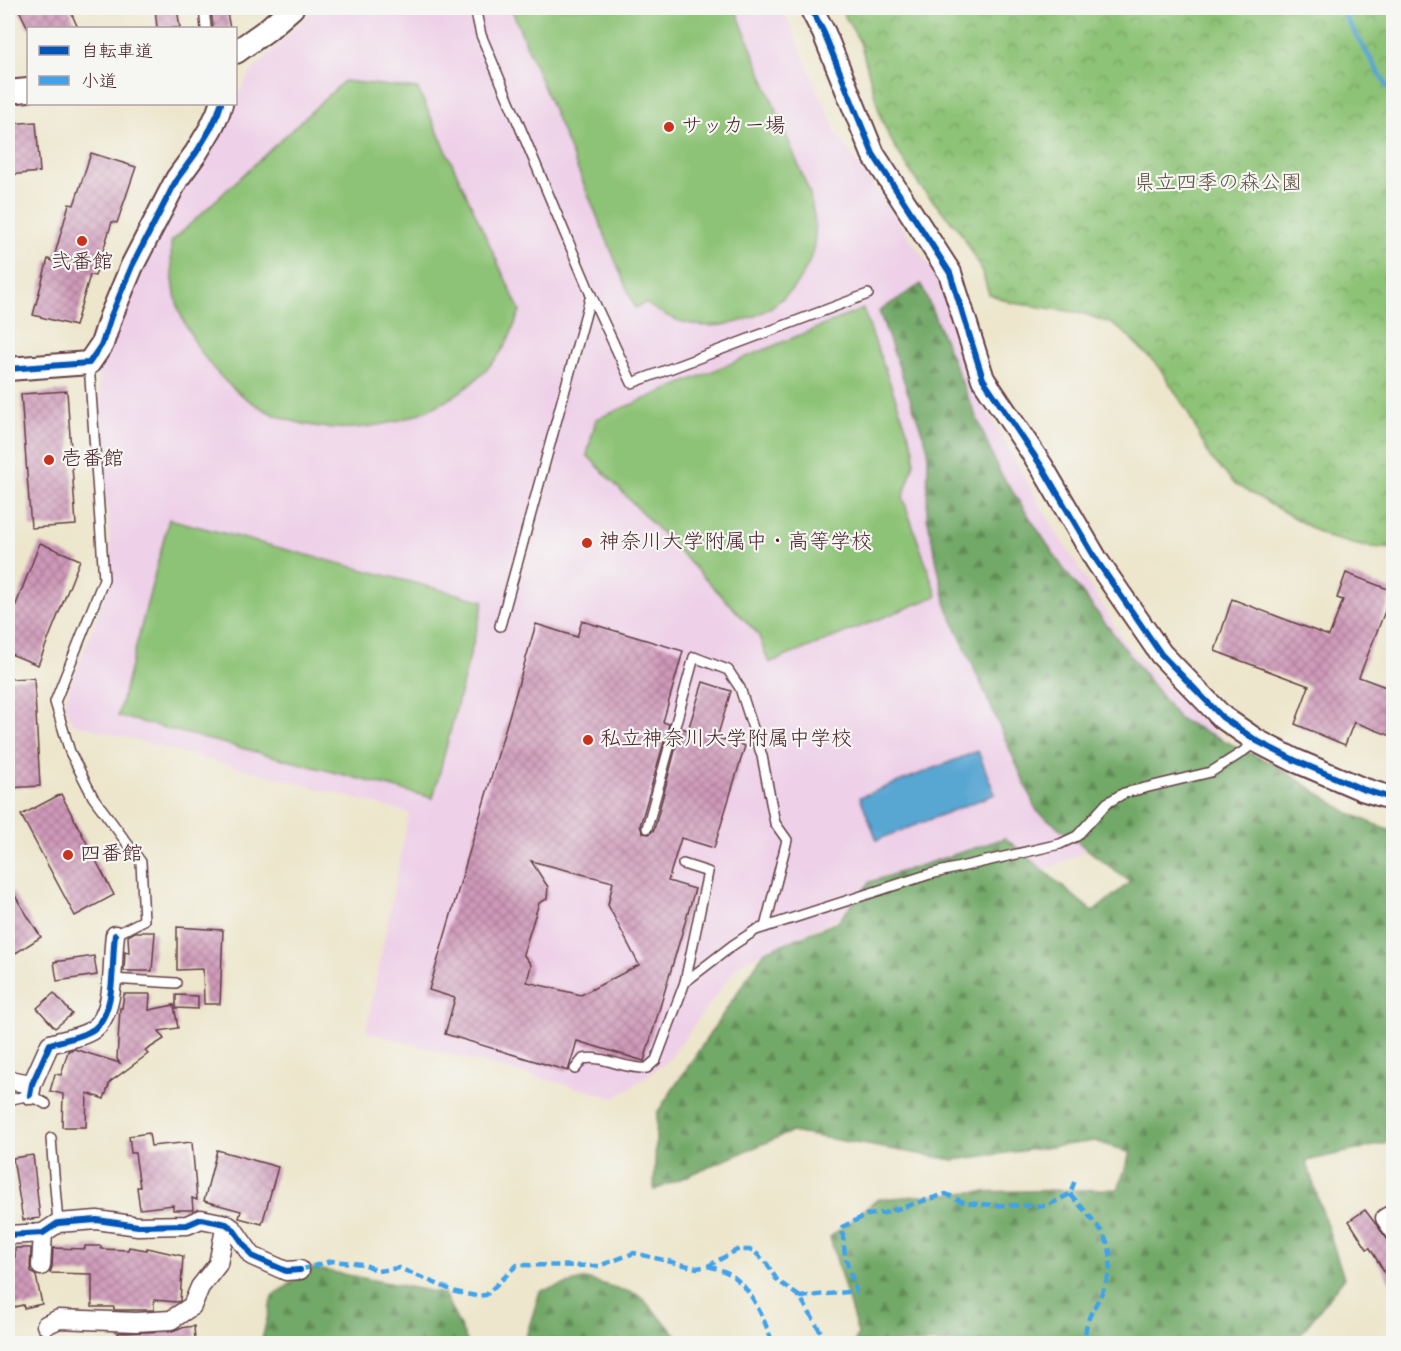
<svg xmlns="http://www.w3.org/2000/svg" width="1401" height="1351" viewBox="0 0 1401 1351" font-family="'Indie Flower','Klee One',sans-serif">
<defs>
<pattern id="forest-firs" width="22" height="20" patternUnits="userSpaceOnUse" patternTransform="scale(1.5)"><rect width="22" height="20" fill="#72a967"/><path d="M5 1l3.5 6h-7zM16 11l3.5 6h-7z" fill="#608955"/></pattern>
<pattern id="park-crowns" width="20" height="18" patternUnits="userSpaceOnUse" patternTransform="scale(1.5)"><rect width="20" height="18" fill="#8dc376"/><path d="M2 6a3 3 0 1 1 6 0M12 15a3 3 0 1 1 6 0" fill="none" stroke="#759e61"/></pattern>
<pattern id="building-cross-hatch" width="8" height="8" patternUnits="userSpaceOnUse" patternTransform="scale(1.5)"><rect width="8" height="8" fill="#cf9aba"/><path d="M0 0l8 8M0 8l8-8" fill="none" stroke="#aa7d97"/></pattern>
</defs>
<rect width="100%" height="100%" fill="#f6f6f2"/>
<filter id="ink" filterUnits="userSpaceOnUse"><feTurbulence type="fractalNoise" baseFrequency=".0167" numOctaves="2"/><feDisplacementMap in="SourceGraphic" scale="12" xChannelSelector="R" yChannelSelector="G"/><feConvolveMatrix kernelMatrix="1 2 1 2 8 2 1 2 1" color-interpolation-filters="sRGB"/></filter>
<filter id="wash" filterUnits="userSpaceOnUse"><feTurbulence type="fractalNoise" baseFrequency=".008" numOctaves="4" result="noise"/><feDisplacementMap in="SourceGraphic" scale="24" xChannelSelector="R" yChannelSelector="G"/><feGaussianBlur stdDeviation="1.35" result="paint"/><feColorMatrix in="noise" values="0 0 0 0 0 0 0 0 0 0 0 0 0 0 0 0 0 1.4 0 .05"/><feComposite in="paint" operator="in"/></filter>
<g filter="url(#wash)">
<rect width="100%" height="100%" fill="#ede6cc"/>
<path fill="#eed0e8" d="M315 8H779L787 18 837 134 936 275 970 381 1043 510 1125 642 1192 713 1263 771 1097 845 1054 866 964 895 919 898 836 919 739 964 667 1062 615 1098 366 1032 409 813 72 723 64 703 112 577 98 366 115 337 175 200 232 104H236V98L250 73Z"/>
<g fill="url(#forest-firs)" stroke="#5e6449" stroke-width="1.5">
<path d="M921 284 999 471 1063 568 1179 719 1275 765 1349 813 1393 832V1142L1306 1161 1344 1278 1294 1343H854L858 1334 830 1237 878 1199 971 1192 1118 1189 1131 1153 1095 1141 954 1160 791 1132 654 1190 657 1113 765 951 838 922 870 882 1005 838 1093 912 1130 882 1037 811 946 605 927 517 928 449 879 311Z"/>
<path d="M312 1268 444 1294 468 1343 261 1344 272 1297Z"/>
<path d="M586 1279 639 1295 684 1343H524L540 1291Z"/>
</g>
<path fill="url(#park-crowns)" stroke="#6c7150" stroke-width="1.5" d="M840 8H1393V549L1361 546 1327 537 1235 484 1210 457 1186 409 1159 367 1126 334 1112 324 1082 313 1012 303 989 294 980 266 959 230 918 184 889 137 881 118 860 42Z"/>
<g fill="#8dc376" stroke="#6c7150" stroke-width="1.5">
<path d="M511 8H735L810 194C812 208 816 221 815 235 812 295 746 335 691 324 674 321 660 313 645 303L635 308Z"/>
<path d="M344 81 418 89 520 311C514 325 510 340 501 352 453 419 351 447 275 415 240 399 211 372 193 339 188 329 182 320 179 310 172 288 171 265 171 242Z"/>
<path d="M863 309 914 449V463L903 498 937 596 769 663 758 634 587 455 596 419Z"/>
<path d="M169 519 484 601 433 798 118 716Z"/>
</g>
<path fill="#59a6d2" stroke="#52627e" stroke-width="1.5" d="M978 751 995 794 877 840 860 797Z"/>
<g fill="none" stroke-linecap="round" stroke-linejoin="round">
<path stroke="#59a6d2" stroke-width="5" d="M1340 8 1394 98"/>
</g>
<g id="blocks">
<g fill="url(#building-cross-hatch)" fill-rule="evenodd">
<path d="M18 8H69L78 28H28Z"/>
<path d="M155 8H177L180 28H157Z"/>
<path d="M211 8H226L230 28H213Z"/>
<path d="M36 122 40 172 8 175V124Z"/>
<path d="M91 153 136 167 117 223 112 222 95 276 90 275 75 326 33 315 48 259 53 261 69 204 74 205Z"/>
<path d="M67 391 76 525 31 528 21 394Z"/>
<path d="M40 543 80 560 38 665 8 653V625Z"/>
<path d="M1346 573 1393 591 1359 677 1394 690V737L1354 722 1345 745 1295 724 1309 686 1215 651 1232 599 1329 636 1343 600 1337 598Z"/>
<path d="M582 621 683 651 663 722 669 724 640 826 643 833 649 834 654 830 681 728 688 730 703 682 731 691 717 738 745 746 714 848 681 838 668 881 695 889 644 1061 577 1041 568 1071 445 1034 455 998 429 990 536 624 577 637ZM531 861 613 882 608 905 639 965 581 995 527 982 531 965 523 954 539 903 547 899 548 887Z"/>
<path d="M34 678 40 786 8 788V679Z"/>
<path d="M61 794 114 895 75 916 21 815Z"/>
<path d="M8 885 41 937 8 958Z"/>
<path d="M177 927 223 930 220 1004H204L203 969 177 970Z"/>
<path d="M135 932H155L152 971H124L125 952 129 953 128 936Z"/>
<path d="M94 956 97 975 57 981 54 962Z"/>
<path d="M54 993 72 1014 55 1028 37 1008Z"/>
<path d="M124 994H150L149 1010 174 1005 178 1028 159 1031 164 1039 145 1051 148 1054 110 1082 104 1099 87 1093 86 1127H62L63 1094 50 1091 55 1074 61 1075 68 1051 74 1049 120 1063 117 1059 120 1008H122Z"/>
<path d="M176 995 198 996V1009L176 1008Z"/>
<path d="M149 1133 151 1146 192 1142 197 1200 192 1198 193 1210H173V1205L140 1209 137 1187H140L135 1153H131L129 1136Z"/>
<path d="M217 1150 278 1167 262 1224 239 1218 241 1211 204 1201Z"/>
<path d="M33 1155 40 1218 23 1220 13 1158Z"/>
<path d="M1365 1210 1394 1248V1289L1370 1248 1367 1249 1349 1221Z"/>
<path d="M85 1246H101V1249L128 1250 129 1247 147 1250V1248L183 1256 180 1301 177 1302 154 1300V1310H114V1307H92V1274L50 1273 52 1267 53 1248 85 1249Z"/>
<path d="M15 1248H31L30 1266 31 1272 36 1276 42 1304 24 1308 23 1305 14 1307 10 1292H12L11 1257H15Z"/>
<path d="M194 1326 195 1340H191L192 1344H119L118 1333 172 1331 180 1328Z"/>
</g>
</g>
</g>
<g filter="url(#ink)">
<use href="#blocks" fill-opacity="0" stroke="#623d43" stroke-width="1.5"/>
<g fill="none" stroke-linecap="round" stroke-linejoin="round">
<defs>
<g id="service">
<path d="M204 8 206 28"/>
<path d="M475 8 481 35 591 295 632 383 868 294"/>
<path d="M89 364 104 579 55 702 70 752 93 797 141 862 144 920 115 935"/>
<path d="M500 626 591 295"/>
<path d="M647 828 694 657 728 670 740 688 762 756 775 823 787 840 765 927"/>
<path d="M112 979 176 983"/>
<path d="M685 982 733 945 756 930 930 874 1060 844 1077 836 1107 803 1124 793 1211 772 1241 753 1257 741"/>
<path d="M575 1069 583 1059C604 1055 625 1070 647 1068L656 1060 685 982 708 872 683 864"/>
<path d="M8 1100 30 1095 46 1104"/>
<path d="M51 1138 58 1223"/>
</g>
<g id="minor">
<path d="M8 1080 32 1084"/>
<path d="M30 1095 32 1084 50 1044C63 1040 83 1037 94 1029 117 1011 111 962 115 935"/>
<path d="M1394 1213 1385 1218 1394 1231"/>
<path d="M8 1235 43 1233 58 1223 97 1220 138 1226 187 1225 201 1219 226 1224 233 1229 252 1256 286 1271 300 1270"/>
<path d="M41 1266 43 1233"/>
<path d="M46 1325 59 1319 136 1322 171 1320 192 1306 200 1287 218 1264 226 1224"/>
</g>
<g id="tertiary">
<path d="M811 8 824 33 873 154 950 273 983 379 1042 467 1097 561 1161 654 1222 717 1257 741 1294 760 1362 789 1394 799"/>
<path d="M236 52 267 30 292 8"/>
<path d="M8 92 28 90"/>
<path d="M8 369 89 363 102 344 111 316 132 266 177 179 196 153 211 128 218 113 221 104"/>
</g>
</defs>
<use href="#service" stroke="#623d43" stroke-width="12"/>
<use href="#minor" stroke="#623d43" stroke-width="21"/>
<use href="#tertiary" stroke="#623d43" stroke-width="26"/>
<use href="#service" stroke="#fff" stroke-width="9"/>
<use href="#minor" stroke="#fff" stroke-width="18"/>
<use href="#tertiary" stroke="#fff" stroke-width="22"/>
<g stroke="#40a2eb" stroke-width="4.5" stroke-dasharray="9 4.5" stroke-linecap="butt">
<path d="M1070 1194C1106 1235 1126 1250 1096 1304 1089 1316 1083 1329 1086 1344"/>
<path d="M708 1266C713 1268 721 1269 726 1272 751 1285 764 1319 773 1344"/>
<path d="M300 1270 331 1261 363 1264 378 1271 399 1268 456 1292 476 1296 486 1295 517 1265 599 1266 634 1253 697 1268 708 1266 737 1250H753L767 1264 777 1280 800 1297 828 1344"/>
<path d="M800 1297 856 1291 845 1256 842 1227 867 1215 884 1213 946 1194 965 1203 993 1205 1046 1206 1070 1194 1075 1180"/>
</g>
<defs>
<g id="cycleway">
<path d="M811 8 824 33 873 154 950 273 983 379 1042 467 1097 561 1161 654 1222 717 1257 741 1294 760 1362 789 1394 799"/>
<path d="M8 369 89 363 102 344 111 316 132 266 177 179 196 153 211 128 218 113 221 104"/>
<path d="M30 1095 32 1084 50 1044C63 1040 83 1037 94 1029 117 1011 111 962 115 935"/>
<path d="M8 1235 43 1233 58 1223 97 1220 138 1226 187 1225 201 1219 226 1224 233 1229 252 1256 286 1271 300 1270"/>
</g>
</defs>
<use href="#cycleway" stroke="#f6f6f2" stroke-width="10"/>
<use href="#cycleway" stroke="#0057b8" stroke-width="6"/>
</g>
</g>
<g fill="#c8321e" stroke="#f6f6f2" stroke-width="2">
<circle cx="669" cy="127" r="6"/>
<circle cx="82" cy="241" r="6"/>
<circle cx="49" cy="460" r="6"/>
<circle cx="587" cy="543" r="6"/>
<circle cx="588" cy="740" r="6"/>
<circle cx="68" cy="855" r="6"/>
</g>
<g text-anchor="middle" dominant-baseline="central" stroke-width="4.5" stroke-linejoin="round" paint-order="stroke">
<g font-size="21" fill="#4a1f2b" stroke="#f6f6f2" text-anchor="start">
<text x="681" y="127">サッカー場</text>
<text x="82" y="263" text-anchor="middle">弐番館</text>
<text x="61" y="460">壱番館</text>
<text x="599" y="543">神奈川大学附属中・高等学校</text>
<text x="600" y="740">私立神奈川大学附属中学校</text>
<text x="80" y="855">四番館</text>
</g>
<g font-size="21" fill="#5e5042" stroke="#f6f6f2">
<text x="1218" y="184">県立四季の森公園</text>
</g>
</g>
<rect width="1401" height="1351" fill="none" stroke="#f6f6f2" stroke-width="30"/>
<rect x="27" y="27" width="210" height="78" fill="#f6f6f2" stroke="#b1a0a2" stroke-width="1.5"/>
<rect x="39" y="46" width="30" height="9" fill="#0057b8" stroke="#b1a0a2" stroke-width="1.5"/>
<text x="81" y="57" font-size="18" fill="#4a1f2b">自転車道</text>
<rect x="39" y="76" width="30" height="9" fill="#40a2eb" stroke="#b1a0a2" stroke-width="1.5"/>
<text x="81" y="87" font-size="18" fill="#4a1f2b">小道</text>
</svg>
